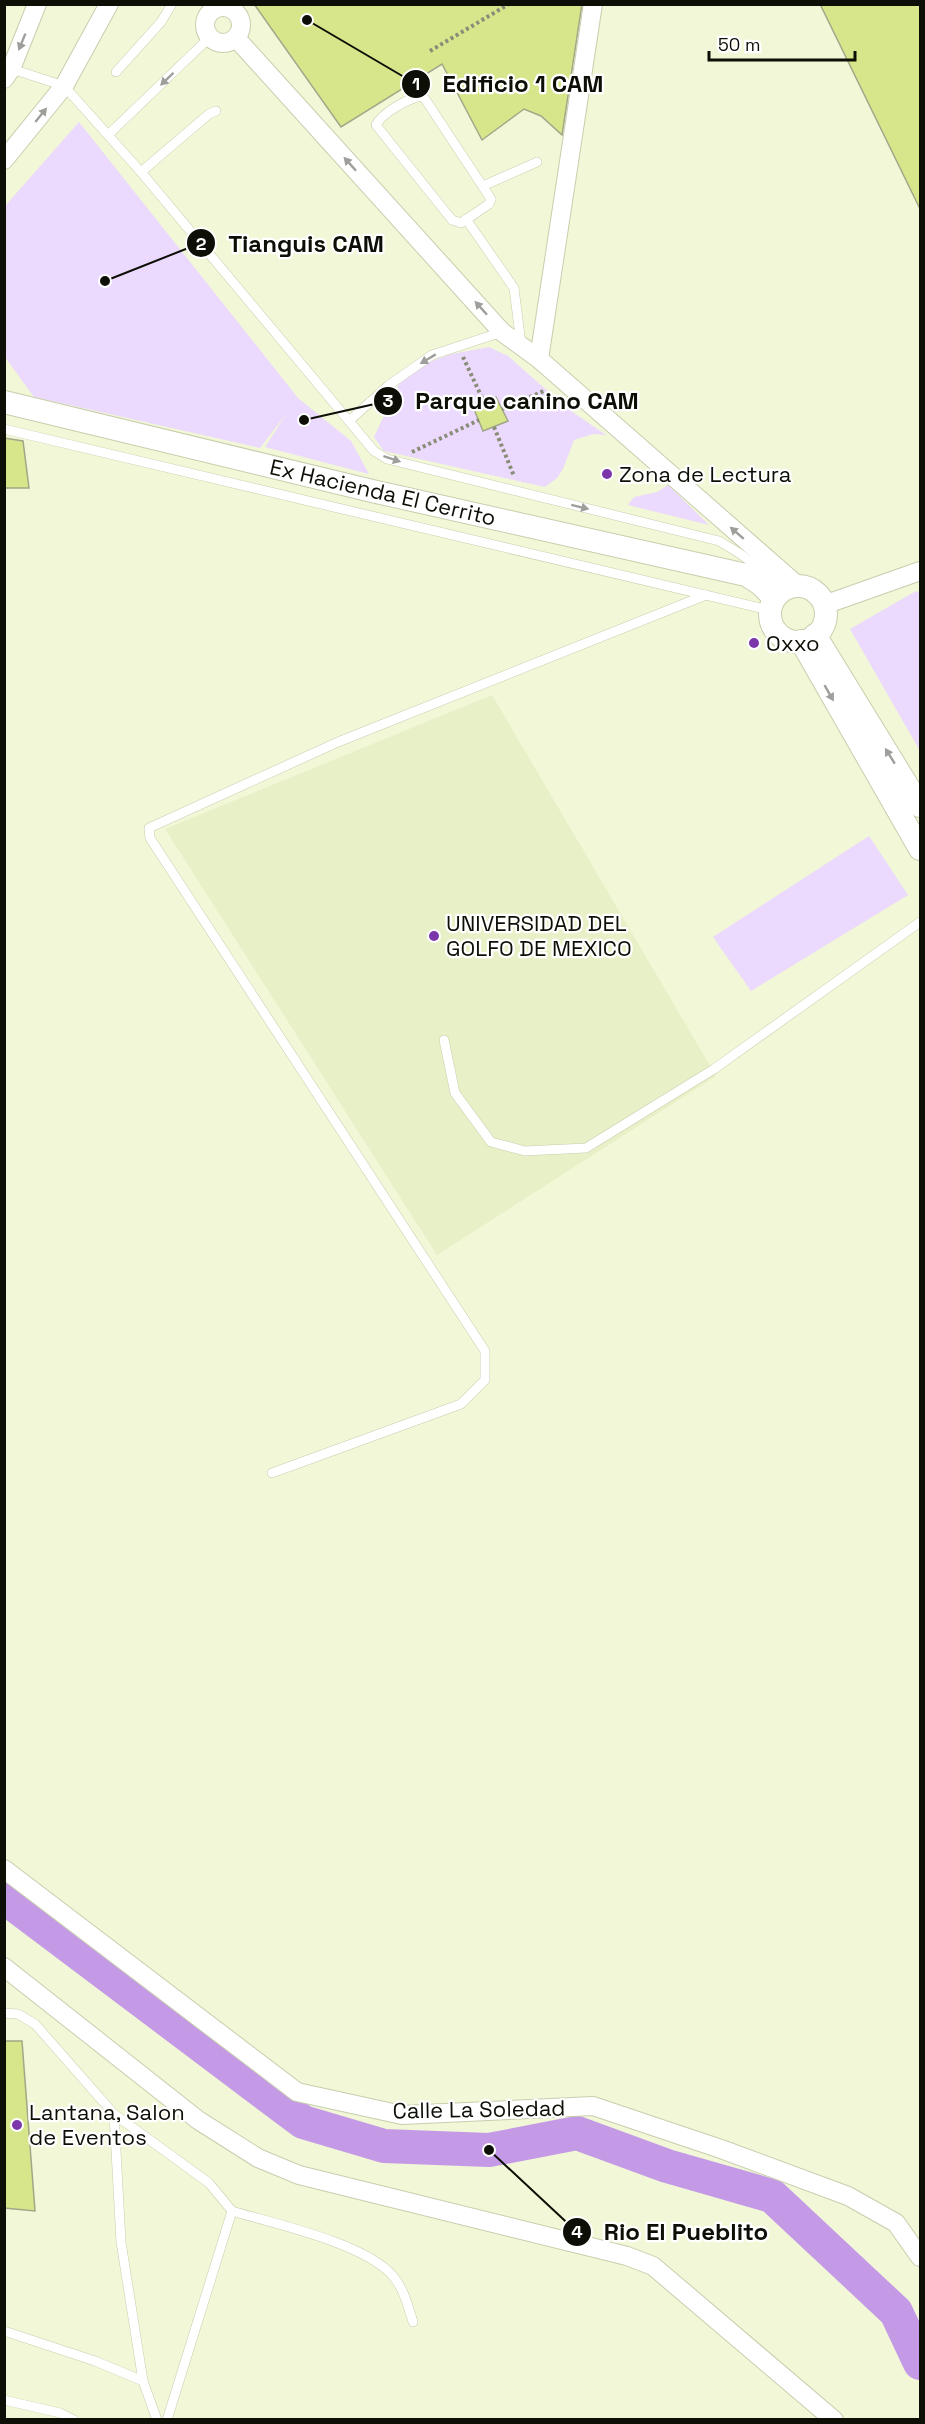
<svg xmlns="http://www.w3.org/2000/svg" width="925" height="2424" viewBox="0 0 925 2424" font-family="'Space Grotesk',sans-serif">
<rect width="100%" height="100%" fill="#f1f7d7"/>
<path fill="#e8f0c7" d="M492 695 716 1076 437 1255 165 829Z"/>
<g fill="#ecd9fe">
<path d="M79 122 298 398 351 441 369 474 265 447 287 413 260 448 34 397 5 357V206Z"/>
<path d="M489 347 508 356 567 408 606 435 593 434 574 440 563 469 557 478 545 487 384 451 374 437 400 382 429 362 452 354Z"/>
<path d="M668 485 709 525 628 505 634 497 657 492Z"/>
<path d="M916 591 920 593V751L850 629Z"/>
<path d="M869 836 908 895 751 991 713 937Z"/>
</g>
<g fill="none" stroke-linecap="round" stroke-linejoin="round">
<path stroke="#c49ae7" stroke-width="34" d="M4 1897 303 2122 384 2146 489 2150 577 2133 667 2166 772 2196 896 2312 920 2363"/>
</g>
<g fill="#d7e68b" stroke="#a1a788" stroke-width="1.5">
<path d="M254 4H582L562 135 541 116 524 109 482 140 442 64 341 127Z"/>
<path d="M820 4H921V211Z"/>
<path d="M496 397 508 421 483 431 473 407Z"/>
<path d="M4 438 23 441 29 488H4Z"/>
<path d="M4 2041H22L35 2211 4 2208Z"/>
</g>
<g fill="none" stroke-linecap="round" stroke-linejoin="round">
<defs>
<g id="service">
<path d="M222 4 223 6"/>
<path d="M9 68 64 86 141 172 374 451 387 459 719 541 739 553 786 588"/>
<path d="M116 72 161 22 172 4"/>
<path d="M421 96 425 99 491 199 489 204 461 223 452 220 376 125C382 113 407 99 421 96Z"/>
<path d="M108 135 209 38"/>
<path d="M141 172 209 114 216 111"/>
<path d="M483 186 537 162"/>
<path d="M466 219 514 288 521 344"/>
<path d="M349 421 389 385 432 355 502 332"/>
<path d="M4 429 769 610"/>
<path d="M444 1040 455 1093 491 1142 525 1151 586 1148 714 1069 920 922"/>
<path d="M272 1473 461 1404 485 1380V1351L150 838 149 828 338 742 706 595"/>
<path d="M4 2013 18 2014 35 2024 114 2114 209 2183 232 2211"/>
<path d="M114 2114 121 2242 143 2381 157 2420"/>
<path d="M4 2331 95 2361 143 2381"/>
<path d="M4 2400 60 2413 74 2420"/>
<path d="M167 2420 232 2211C275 2224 365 2243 393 2276 404 2289 408 2306 413 2322"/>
</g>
<g id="minor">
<circle cx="223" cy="25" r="18"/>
<path d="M236 38 502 332 539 359 797 585"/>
<path d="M4 79 11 69 37 4"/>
<path d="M4 160 64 86 109 4"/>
<path d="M539 359 593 4"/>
<path d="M824 605 920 571"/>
<path d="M4 1869 297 2092 402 2115 593 2106 721 2149 848 2196 896 2223 920 2257"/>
<path d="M4 1967 198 2120 258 2158 299 2175 627 2256 653 2266 834 2420"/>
</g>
<g id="tertiary">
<path d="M4 402 372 491 746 575 760 584 774 598"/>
<circle cx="798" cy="614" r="28"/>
<path d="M815 635 920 806"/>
<path d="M801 641 920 849"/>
</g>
</defs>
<use href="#service" stroke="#c8ceae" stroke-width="10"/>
<use href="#minor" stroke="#c8ceae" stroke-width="20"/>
<use href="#tertiary" stroke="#c8ceae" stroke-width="24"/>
<g stroke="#898c77" stroke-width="4" stroke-dasharray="3 3" stroke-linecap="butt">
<path d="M430 51 509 4"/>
<path d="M463 357 484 402"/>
<path d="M502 409 546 390"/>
<path d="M494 427 514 476"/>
<path d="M412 452 479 420"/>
</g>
<use href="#service" stroke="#fff" stroke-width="9"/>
<use href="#minor" stroke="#fff" stroke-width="18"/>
<use href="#tertiary" stroke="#fff" stroke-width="22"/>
</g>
<defs><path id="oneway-solid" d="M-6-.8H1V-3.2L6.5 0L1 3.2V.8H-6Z" transform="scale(1.5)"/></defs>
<g fill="#9e9f9b">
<use href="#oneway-solid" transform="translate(22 42) rotate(112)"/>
<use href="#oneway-solid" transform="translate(167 79) rotate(136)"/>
<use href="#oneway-solid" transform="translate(41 115) rotate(-51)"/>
<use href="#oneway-solid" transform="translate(350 164) rotate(-132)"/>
<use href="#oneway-solid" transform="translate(481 308) rotate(-132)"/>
<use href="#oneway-solid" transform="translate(428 359) rotate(149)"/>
<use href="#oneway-solid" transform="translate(392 459) rotate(18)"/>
<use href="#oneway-solid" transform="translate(580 507) rotate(14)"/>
<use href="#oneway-solid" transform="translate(737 533) rotate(-139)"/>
<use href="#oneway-solid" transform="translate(829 693) rotate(60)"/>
<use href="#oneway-solid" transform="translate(890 756) rotate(-122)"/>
</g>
<g fill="#7b36a9" stroke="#fff" stroke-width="2">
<circle cx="607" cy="474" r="6"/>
<circle cx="754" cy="643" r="6"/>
<circle cx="434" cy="936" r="6"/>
<circle cx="17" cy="2125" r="6"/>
</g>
<g text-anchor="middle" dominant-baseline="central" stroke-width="4.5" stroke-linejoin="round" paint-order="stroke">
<g font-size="22" fill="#0d0e05" stroke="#fff" text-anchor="start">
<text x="619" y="474">Zona de Lectura</text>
<text x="766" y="643">Oxxo</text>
<text x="446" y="923">UNIVERSIDAD DEL<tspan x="446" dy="25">GOLFO DE MEXICO</tspan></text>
<text x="29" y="2112">Lantana, Salon<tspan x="29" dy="25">de Eventos</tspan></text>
</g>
<g font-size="22" fill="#0d0e05" stroke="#fff">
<text transform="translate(383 492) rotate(13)">Ex Hacienda El Cerrito</text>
<text transform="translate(479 2109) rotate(-1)">Calle La Soledad</text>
</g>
</g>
<path fill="none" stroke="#0d0e05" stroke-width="2" d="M307 20L416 84M105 281L201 243M304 420L388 401M489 2150L577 2232"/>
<g fill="#0d0e05" stroke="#fff" stroke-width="2">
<circle cx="307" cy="20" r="6"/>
<circle cx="105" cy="281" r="6"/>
<circle cx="304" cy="420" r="6"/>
<circle cx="489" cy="2150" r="6"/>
<circle cx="416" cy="84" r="15"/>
<circle cx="201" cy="243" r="15"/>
<circle cx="388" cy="401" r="15"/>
<circle cx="577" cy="2232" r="15"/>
</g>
<g font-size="18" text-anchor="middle" font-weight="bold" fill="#fff">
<text x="416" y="90">1</text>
<text x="201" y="250">2</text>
<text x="388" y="407">3</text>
<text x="577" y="2238">4</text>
</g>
<g font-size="24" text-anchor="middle" font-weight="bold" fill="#0d0e05" stroke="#fff" stroke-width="4.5" stroke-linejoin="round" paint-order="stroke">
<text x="523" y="92">Edificio 1 CAM</text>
<text x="306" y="252">Tianguis CAM</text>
<text x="527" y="409">Parque canino CAM</text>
<text x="686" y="2240">Rio El Pueblito</text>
</g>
<rect width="925" height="2424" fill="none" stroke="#0d0e05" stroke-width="12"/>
<path d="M709 51v9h146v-9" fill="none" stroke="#0d0e05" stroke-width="3"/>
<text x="718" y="51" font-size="18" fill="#0d0e05" stroke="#ffffff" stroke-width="4.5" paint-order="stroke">50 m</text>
</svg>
